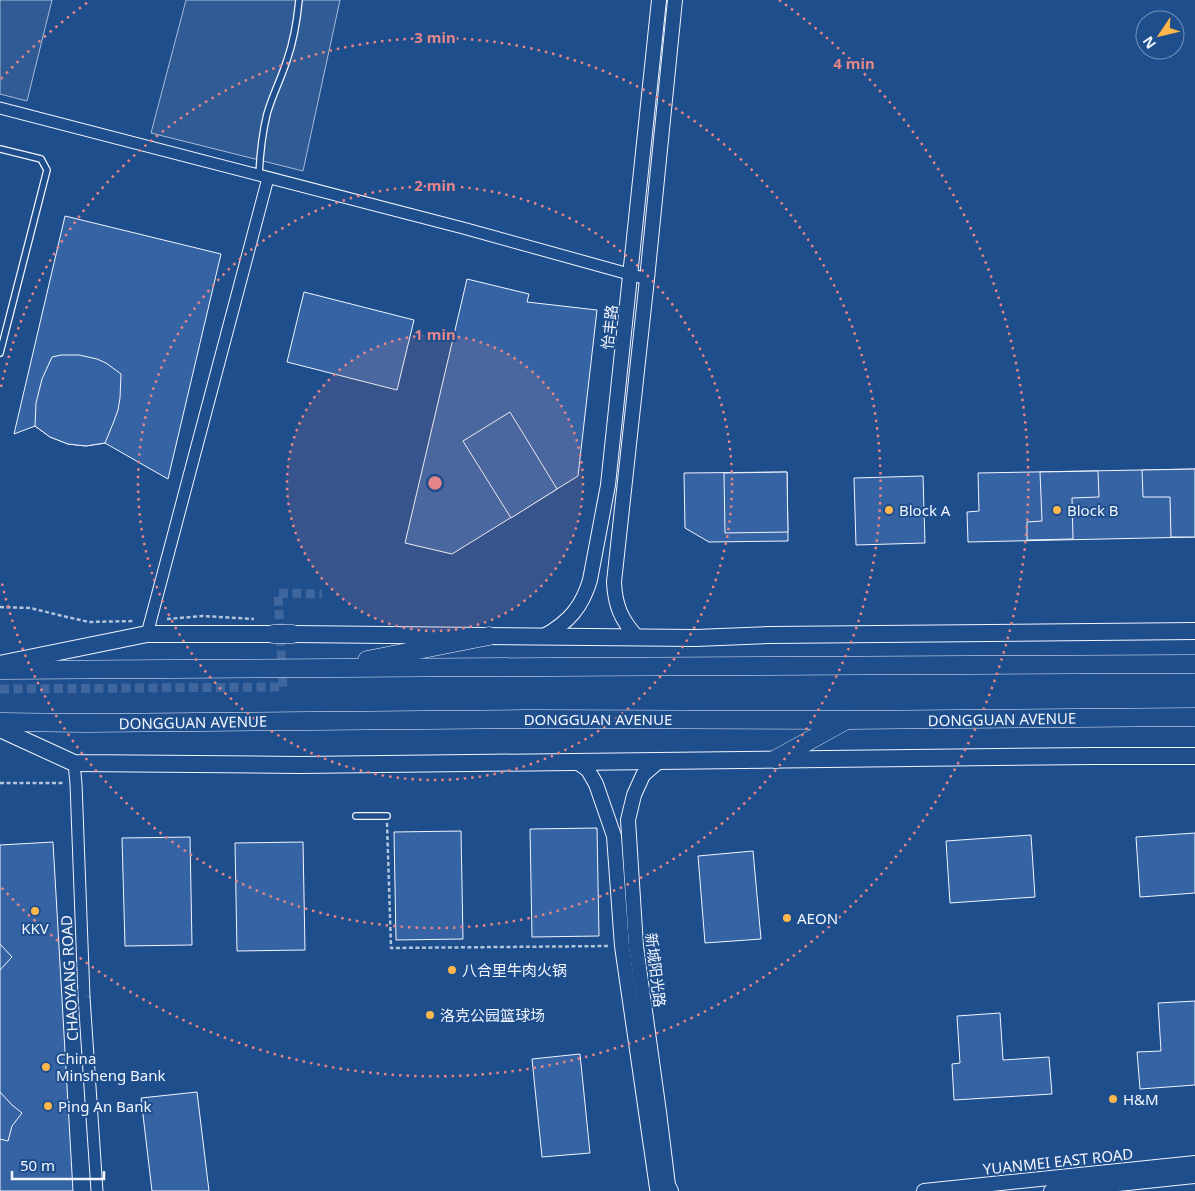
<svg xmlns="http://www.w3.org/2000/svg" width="1195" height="1191" viewBox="0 0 1195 1191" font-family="'Noto Sans','Noto Sans SC',sans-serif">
<rect width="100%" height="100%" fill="#1f4e8c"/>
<g fill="#305b95" stroke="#a8bbd7">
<path d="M0 0H52L27 101 0 94Z"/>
<path d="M186 0H340L303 171 151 133Z"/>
</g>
<g fill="#3563a3" stroke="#f2f6ff">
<path d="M65 216 221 254 168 479 105 443 86 446 68 444 50 437 35 426 14 434Z"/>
<path d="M467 279 529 294 527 302 597 310 578 476 452 554 405 543Z"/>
<path d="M304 292 414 320 397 390 287 362Z"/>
<path d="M61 355H79L97 359 106 363 121 374 120 398 118 410 114 421 105 443 86 446 68 444 50 437 35 426 36 403 42 379 52 357Z"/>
<path d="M510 412 557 489 511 518 463 441Z"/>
<path d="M1195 469V537L968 542 967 512 979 511 978 473Z"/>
<path d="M1195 469V537H1171L1170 497H1143L1142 470Z"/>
<path d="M1098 471 1099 497 1072 498 1073 539 1027 540V522L1042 521 1040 472Z"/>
<path d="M787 472 788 541 709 542 685 528 684 473Z"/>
<path d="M787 472 788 532 725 533 724 473Z"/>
<path d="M923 476 925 543 856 545 854 478Z"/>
<path d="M597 828 599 936 532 937 530 829Z"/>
<path d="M461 831 463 939 396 940 394 832Z"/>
<path d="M1195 833V893L1140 897 1136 837Z"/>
<path d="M1031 835 1035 897 950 903 946 841Z"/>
<path d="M190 837 192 945 125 946 122 838Z"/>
<path d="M53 842 73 1191H0V845Z"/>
<path d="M303 842 305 950 237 951 235 843Z"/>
<path d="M753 851 761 939 705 943 698 856Z"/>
<path d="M0 944 12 957 0 970Z"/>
<path d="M1195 1001V1085L1140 1089 1137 1052 1161 1051 1158 1003Z"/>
<path d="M1000 1013 1003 1060 1049 1057 1052 1094 954 1100 952 1064 960 1063 957 1016Z"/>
<path d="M580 1054 590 1153 542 1157 532 1059Z"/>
<path d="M0 1092 12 1105 22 1113 12 1126 8 1141 0 1139Z"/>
<path d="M197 1092 209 1191H152L141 1098Z"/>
</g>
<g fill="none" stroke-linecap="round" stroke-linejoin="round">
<path stroke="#3f679d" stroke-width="9" stroke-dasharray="9 4.5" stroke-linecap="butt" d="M0 689 283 687 278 593 322 594"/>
<defs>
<g id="service">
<path d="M0 149 41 159 47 170 0 353"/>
<path d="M259 175C260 154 262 134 267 114 272 96 281 79 287 60 294 40 297 21 299 0"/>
<path d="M356 816H387"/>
</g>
<g id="minor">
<path d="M0 108 463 228 647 279"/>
<path d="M147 634 268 178"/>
<path d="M74 763 76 784 84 997 97 1191"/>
</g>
<g id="tertiary">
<path d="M544 636C569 622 582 607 590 580L608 485 659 0"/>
<path d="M637 637C621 620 615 605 614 582L647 279 675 0"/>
<path d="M659 761 643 775 634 795 628 820 636 946 659 1112 668 1185 671 1191"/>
<path d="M577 762 588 770 596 784 614 836 622 946 657 1188 659 1191"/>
<path d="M924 1191 1195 1163"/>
<path d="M1051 1191 1195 1176"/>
</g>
<g id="secondary">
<path d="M293 634 696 638 769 635 1195 631"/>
<path d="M0 664 147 634H273"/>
<path d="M0 729 74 763 300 765 1093 756H1195"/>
</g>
<g id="primary">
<path d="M273 634H293"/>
<path d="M367 660 489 636"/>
<path d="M0 670C398 668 797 665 1195 664"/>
<path d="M0 722 87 723 527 719 845 720 1195 717"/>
<path d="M776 759 843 722"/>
</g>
</defs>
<use href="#service" stroke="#f2f6ff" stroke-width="8"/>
<use href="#minor" stroke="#f2f6ff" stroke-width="13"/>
<use href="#tertiary" stroke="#f2f6ff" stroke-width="16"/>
<use href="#secondary" stroke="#f2f6ff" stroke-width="18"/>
<use href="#primary" stroke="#f2f6ff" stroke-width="19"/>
<g stroke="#b3c4dc" stroke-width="2.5" stroke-dasharray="4 2.5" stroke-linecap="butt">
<path d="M0 607 30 608 67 617 89 622 134 621"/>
<path d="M167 619 203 616 254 619"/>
<path d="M0 783H65"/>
<path d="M387 823 391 948 610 946"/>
</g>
<use href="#service" stroke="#1f4e8c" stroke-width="5.5"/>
<use href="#minor" stroke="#1f4e8c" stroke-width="11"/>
<use href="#tertiary" stroke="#1f4e8c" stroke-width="14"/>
<use href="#secondary" stroke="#1f4e8c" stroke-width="16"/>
<use href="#primary" stroke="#1f4e8c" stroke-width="18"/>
</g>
<circle cx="435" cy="483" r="148" fill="#e38589" fill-opacity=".12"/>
<g fill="none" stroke="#e38589" stroke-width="2.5" stroke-dasharray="2.5 5">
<circle cx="435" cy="483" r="148"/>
<circle cx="435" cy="483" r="297"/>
<path d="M1 387A445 445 0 1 1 1 579"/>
<path d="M1 79A593 593 0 0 1 91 0M779 0A593 593 0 1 1 1 887"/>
</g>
<g fill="#ffb74d" stroke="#1f4e8c" stroke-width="2">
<circle cx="889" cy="510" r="5"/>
<circle cx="1057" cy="510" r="5"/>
<circle cx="35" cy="911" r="5"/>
<circle cx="787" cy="918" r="5"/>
<circle cx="452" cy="970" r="5"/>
<circle cx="430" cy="1015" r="5"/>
<circle cx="46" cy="1067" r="5"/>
<circle cx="1113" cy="1099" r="5"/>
<circle cx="48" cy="1106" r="5"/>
</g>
<g text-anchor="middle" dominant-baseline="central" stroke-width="4" stroke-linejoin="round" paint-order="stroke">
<g font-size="15" fill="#f2f6ff" stroke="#1f4e8c">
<text transform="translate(609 327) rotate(-84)">怡丰路</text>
<text x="598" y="719">DONGGUAN AVENUE</text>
<text transform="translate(1002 719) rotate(-1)">DONGGUAN AVENUE</text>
<text transform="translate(193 722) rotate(-1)">DONGGUAN AVENUE</text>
<text transform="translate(656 970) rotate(83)">新城阳光路</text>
<text transform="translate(69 978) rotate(-93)">CHAOYANG ROAD</text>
<text transform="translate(1058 1161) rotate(-6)">YUANMEI EAST ROAD</text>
</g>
<g font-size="15" fill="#f2f6ff" stroke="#1f4e8c" text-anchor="start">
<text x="899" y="510">Block A</text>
<text x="1067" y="510">Block B</text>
<text x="797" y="918">AEON</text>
<text x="35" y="928" text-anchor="middle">KKV</text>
<text x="462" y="970">八合里牛肉火锅</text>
<text x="440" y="1015">洛克公园篮球场</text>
<text x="56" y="1058">China<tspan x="56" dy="17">Minsheng Bank</tspan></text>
<text x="1123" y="1099">H&amp;M</text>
<text x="58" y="1106">Ping An Bank</text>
</g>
</g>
<circle cx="435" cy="483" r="8" fill="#e38589" stroke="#1f4e8c" stroke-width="2.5"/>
<g font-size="15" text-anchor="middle" font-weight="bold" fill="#e38589" stroke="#1f4e8c" stroke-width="4" stroke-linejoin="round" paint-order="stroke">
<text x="435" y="43">3 min</text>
<text x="854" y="69">4 min</text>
<text x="435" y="191">2 min</text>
<text x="435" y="340">1 min</text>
</g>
<g transform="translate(1160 35) rotate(235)"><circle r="24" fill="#1f4e8c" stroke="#7391ba"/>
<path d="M0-4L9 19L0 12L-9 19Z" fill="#ffb74d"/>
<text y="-8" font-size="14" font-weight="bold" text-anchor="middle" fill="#f2f6ff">N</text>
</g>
<path d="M12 1171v8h92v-8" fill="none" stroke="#f2f6ff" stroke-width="2.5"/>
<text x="20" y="1171" font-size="15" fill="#f2f6ff" stroke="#1f4e8c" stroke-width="4" paint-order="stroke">50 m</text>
</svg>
